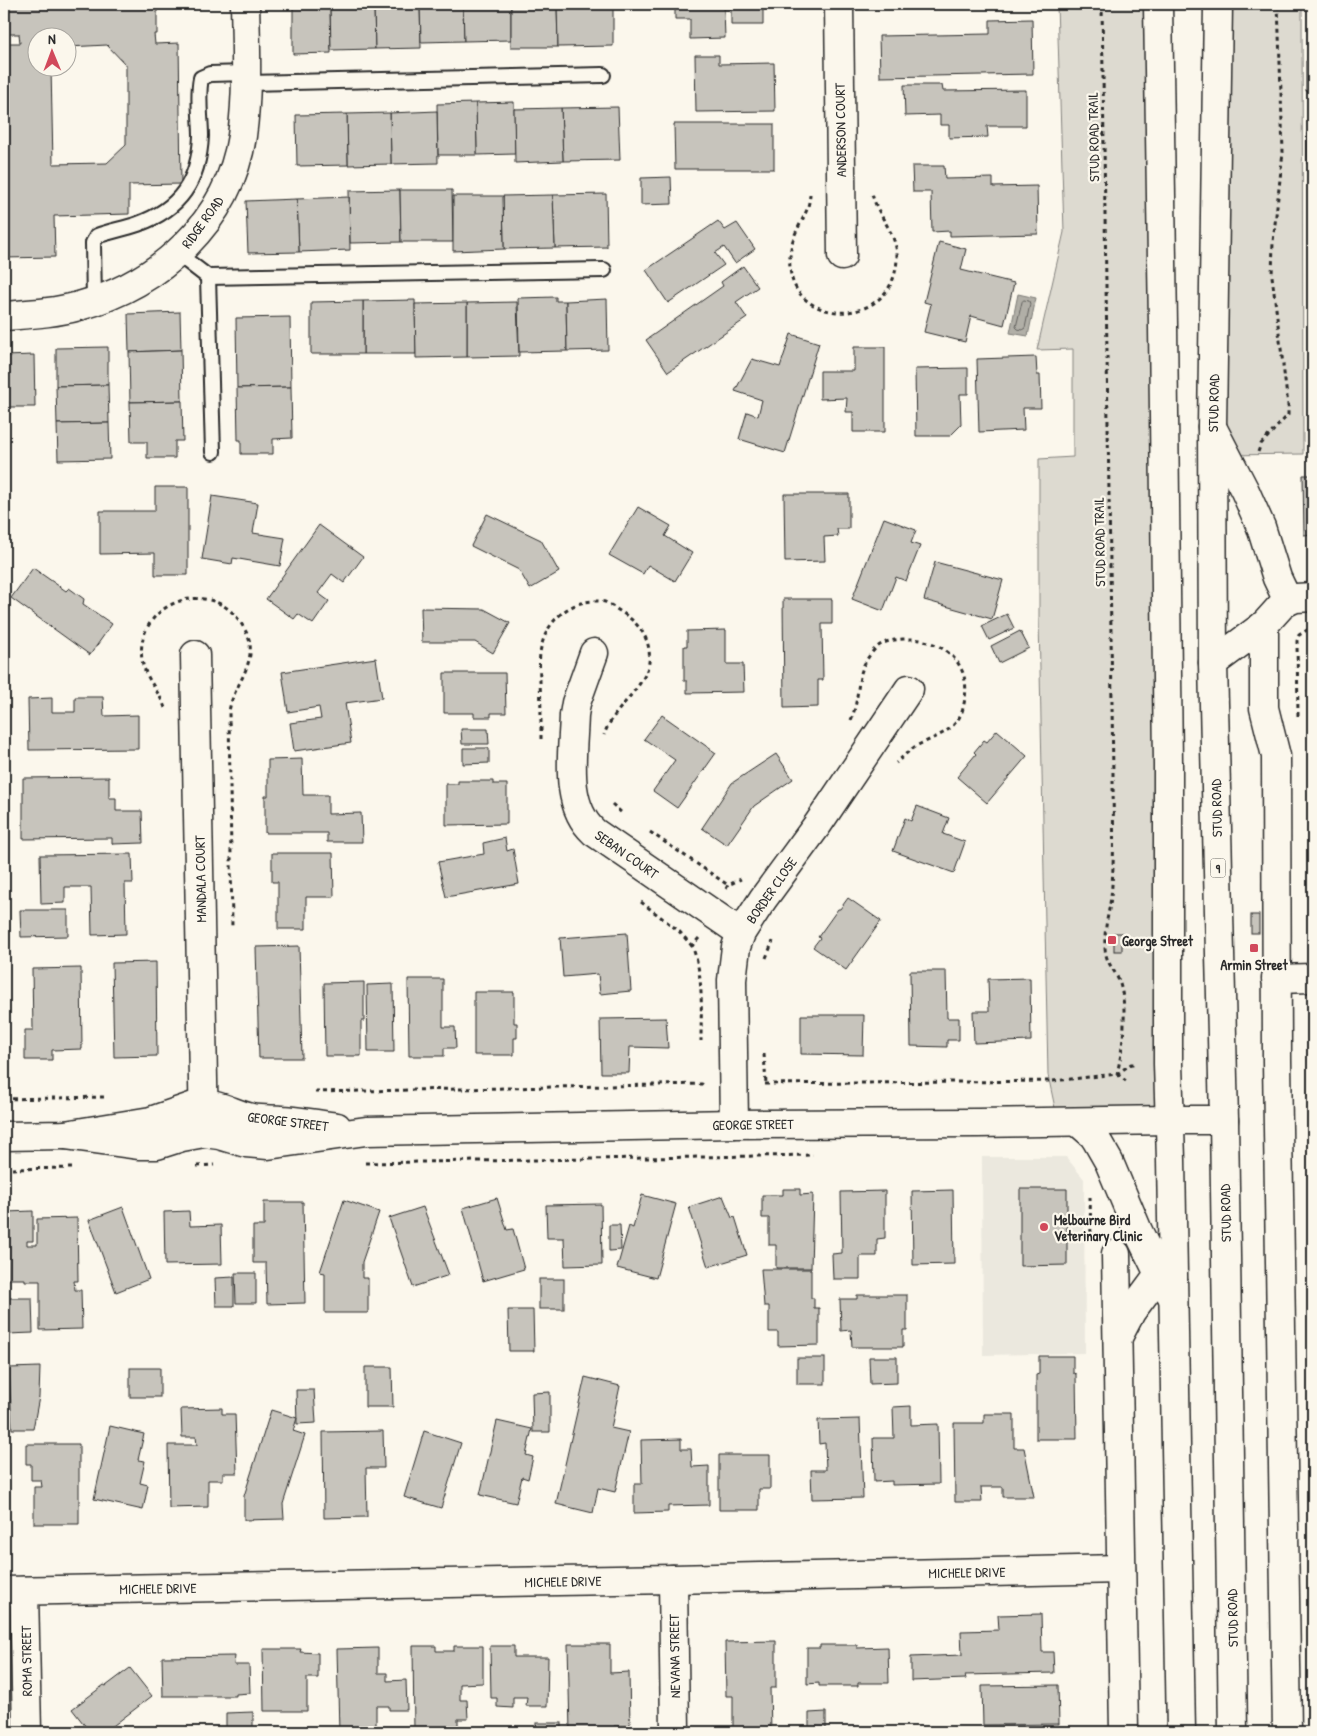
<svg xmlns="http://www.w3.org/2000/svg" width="1317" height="1736" viewBox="0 0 1317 1736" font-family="'Patrick Hand',sans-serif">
<rect width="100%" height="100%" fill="#fbf7ec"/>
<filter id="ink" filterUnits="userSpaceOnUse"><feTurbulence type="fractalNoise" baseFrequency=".02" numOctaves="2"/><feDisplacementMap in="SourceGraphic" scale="10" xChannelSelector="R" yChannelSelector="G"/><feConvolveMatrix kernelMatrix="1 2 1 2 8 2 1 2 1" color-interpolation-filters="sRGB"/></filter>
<g filter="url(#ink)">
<path fill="#ebe8de" d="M982 1157H1066L1084 1179 1085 1353 983 1355Z"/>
<g fill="#dddad0" stroke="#84827e">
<path d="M1057 4H1156L1170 1120 1058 1122 1048 1075 1039 619V459L1073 457V349L1037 350 1064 232Z"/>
<path d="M1218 4H1302L1303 454 1225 455Z"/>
</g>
<path fill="#b1afa7" stroke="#7b7a75" d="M1018 294 1036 298 1028 336 1010 333Z"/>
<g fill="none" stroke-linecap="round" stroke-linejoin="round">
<path stroke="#61605d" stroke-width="1" d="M1024 300 1029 301 1030 304 1025 328 1022 330 1018 329 1016 327 1022 302Z"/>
</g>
<g fill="#c7c4bc" stroke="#2b2b2b" fill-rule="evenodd">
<path d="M4 4H157V34H154L155 44 179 43 181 184 129 185V214L54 216 55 257 4 258V43H20L19 34H4ZM38 38H68V47L107 45 126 65V145L107 163 53 164 51 68H38Z"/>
<path d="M293 4H330L331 53 293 54Z"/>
<path d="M330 4H374L375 49 331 50Z"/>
<path d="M374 4H420L421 48 375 49Z"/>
<path d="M420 4H463L464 41 421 42Z"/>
<path d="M463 4H511V40L464 41Z"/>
<path d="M511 4H557L558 47H511Z"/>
<path d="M557 4H613V46L558 47Z"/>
<path d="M675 4H767V6H763V25H731V9H724L725 38 690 39V19H675Z"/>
<path d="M1032 19 1033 74 880 77 879 36 990 34V20Z"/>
<path d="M1311 32H1313V91H1306V61H1312Z"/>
<path d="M695 55H719V64L774 63 775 111 696 112Z"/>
<path d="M904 85H942L943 91 1026 90V126H987L988 137 949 138V125H940V115L905 116Z"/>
<path d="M514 102 515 154 477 155 476 103Z"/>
<path d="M476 103 477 155H438L437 104Z"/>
<path d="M618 107 620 160 563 161 561 108Z"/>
<path d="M561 108 563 161 515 163 514 109Z"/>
<path d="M437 111 438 163 391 164 390 113Z"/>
<path d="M390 113 391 164 348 165 347 114Z"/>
<path d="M347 114 348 165 297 166 296 115Z"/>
<path d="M674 124H774V169H675Z"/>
<path d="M1307 133H1313V192L1312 164H1307Z"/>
<path d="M912 166H944L945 179 993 178V187L1037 186 1038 234 950 236V231L932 232 931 192H913Z"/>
<path d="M671 177 672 204 641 205V178Z"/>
<path d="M400 190 401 242 350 243 349 191Z"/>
<path d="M400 190H452L453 242H401Z"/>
<path d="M606 194 607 247 555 248 553 195Z"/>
<path d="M553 195 555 248 504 249 503 196Z"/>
<path d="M453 196H503L504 249 453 251Z"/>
<path d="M349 197 350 250 299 252 297 199Z"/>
<path d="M297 199 299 252 248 253 246 201Z"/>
<path d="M718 221 725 230 737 223 755 249 735 263 724 247 715 253 724 265 668 303 646 270Z"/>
<path d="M939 242 966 249 961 270 1014 283 1004 325 971 316 965 342 924 332 931 304 924 302Z"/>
<path d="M743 266 758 287 736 302 747 318 668 372 646 340 723 286 721 282Z"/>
<path d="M556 297V301H566L567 351 519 352 518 298Z"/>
<path d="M607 299 608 350 567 351 566 301Z"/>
<path d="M415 300 416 354H363V301Z"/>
<path d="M363 301V354H311V302Z"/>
<path d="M517 302 519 356 467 357V303Z"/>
<path d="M467 303V357L416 358 415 304Z"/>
<path d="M180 312 181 350 129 352 128 314Z"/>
<path d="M290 317 291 387 237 388 236 318Z"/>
<path d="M791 334 819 343 785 453 739 439 747 412 758 416 762 400 735 391 752 359 780 367Z"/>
<path d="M108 347V385L56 386V348Z"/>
<path d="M854 347H885V432H853V412H846L847 398 820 399V371H854Z"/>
<path d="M181 350 182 401 130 402 129 352Z"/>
<path d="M34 355 35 407H4V356Z"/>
<path d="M1036 357 1037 375H1040L1041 408H1023L1024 430 979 432 977 359Z"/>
<path d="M968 368V394H960L961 425 950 436H916L915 369Z"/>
<path d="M108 385 109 423 57 424 56 386Z"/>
<path d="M291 387 292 438 273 439V454H241V440H238L237 388Z"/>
<path d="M182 401 183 441H175V458H147V442H131L130 402Z"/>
<path d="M109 423 110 459 58 460 57 424Z"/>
<path d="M1303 475H1313V534L1304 535Z"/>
<path d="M155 487H188V575H155V553L100 554V511H155Z"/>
<path d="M784 494H849V529H837L838 536 824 537 825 561 785 562Z"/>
<path d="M212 496 258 503 253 533 285 538 280 566 233 558 232 564 202 559Z"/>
<path d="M638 507 671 526 665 536 692 553 675 581 648 565 643 574 609 555Z"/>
<path d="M487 514 541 540 559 572 530 589 519 570 471 546Z"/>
<path d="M884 518 916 530 911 543 920 546 906 581 896 577 883 611 852 599Z"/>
<path d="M319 525 363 557 344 583 332 574 318 593 329 601 313 624 298 614 294 619 266 599Z"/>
<path d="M935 562 1003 580 992 619 924 600Z"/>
<path d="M33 568 66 591 69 588 84 599 83 604 112 624 90 655 11 598Z"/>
<path d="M783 599H832V624H822L823 680H818V707L784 708Z"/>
<path d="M421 608 484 609 510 623 493 653 475 642H422Z"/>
<path d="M1007 614 1014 628 989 640 982 626Z"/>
<path d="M726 630V664H743L744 692 687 693V681H684V646H687V631Z"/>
<path d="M1020 631 1029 648 999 663 991 646Z"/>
<path d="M376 658 382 698 345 703 351 743 294 751 290 723 321 719 319 707 288 712 282 672Z"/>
<path d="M444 673H505L506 713H491V717H474V713H444Z"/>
<path d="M75 697H103L104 716 138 715V749L29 750 28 699 52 698V712H75Z"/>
<path d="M662 715 716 753 677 808 653 791 675 760 644 739Z"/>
<path d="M461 729H488L489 744H462Z"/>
<path d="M997 730 1027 756 987 803 957 777 976 754 974 752 984 740 987 742Z"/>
<path d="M463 748H489V763L463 764Z"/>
<path d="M776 754 793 779 754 806 727 845 702 828 732 783Z"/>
<path d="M302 759 303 795H328V814L361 813 362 842H327V833H265V796H268V760Z"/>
<path d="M109 777V798H116V811H142L143 843 112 844V838L23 839V778Z"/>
<path d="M458 781H493V784H507V824L446 825V784H458Z"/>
<path d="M917 806 949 818 943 834 965 842 954 873 893 851 905 818 911 821Z"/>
<path d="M505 838 507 851 513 849 519 884 446 897 438 862 484 854 483 843Z"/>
<path d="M272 853H333L334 897H306V929H278V882H272Z"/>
<path d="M132 854 133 883H125L126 934 92 935 91 887H65V903L41 904 40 855Z"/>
<path d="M848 898 881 921 846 970 813 947 820 938 818 937 838 909H840Z"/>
<path d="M20 910H68V936L21 937Z"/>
<rect x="1251" y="915" width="8" height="18"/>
<path d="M627 933 631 991 600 994 598 974 563 977 560 938Z"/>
<rect x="1114" y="933" width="8" height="18"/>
<path d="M299 946 302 1058H259L256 947Z"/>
<path d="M156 962 157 1056 114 1057 112 963Z"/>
<path d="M81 968 82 1049 52 1050V1060H25V1030H33L32 969Z"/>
<path d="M910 971H946L947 1018H959V1040H947V1047L911 1046Z"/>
<path d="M1030 978 1031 1041 974 1043 973 1011H989L988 979Z"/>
<path d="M408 979H443V1027H455L456 1048H444V1056H409Z"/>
<path d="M364 982V1021H361V1056H325L324 983Z"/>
<path d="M393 984 394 1052H368L367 985Z"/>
<path d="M474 992H514V1023H517V1038H514V1055H474Z"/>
<path d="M801 1015H864L863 1055 801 1054Z"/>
<path d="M666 1018 668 1048 630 1047 629 1073H601L600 1019Z"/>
<path d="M783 1189H800V1195L813 1194 811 1268H776V1245H769V1218H762V1195H783Z"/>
<path d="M1020 1189H1067V1265L1020 1266Z"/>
<path d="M953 1190 954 1264 913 1265 912 1191Z"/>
<path d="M885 1191V1238L877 1239V1256H860V1279H833L832 1254 842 1253 841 1192Z"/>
<path d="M642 1195 676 1204 656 1278 617 1268 629 1226 633 1228Z"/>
<path d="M723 1196 732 1218 735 1217 747 1255 708 1267 689 1207Z"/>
<path d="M497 1198 507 1230 513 1229 524 1269 483 1281 463 1208Z"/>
<path d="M344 1200 379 1212 362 1262V1278H368V1313H325V1273L320 1272Z"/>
<path d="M264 1202H303L305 1303 267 1304 266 1263H253V1226H264Z"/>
<path d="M601 1204 602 1265 565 1266 564 1238H547L546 1205Z"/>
<path d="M123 1207 149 1279 116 1292 89 1220Z"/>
<path d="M423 1207 449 1275 413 1287 389 1218Z"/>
<path d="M33 1211V1241H27V1245H37V1219L77 1218 78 1281H74L75 1290H81L82 1329 40 1330V1281H25V1279H7L6 1212Z"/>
<path d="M189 1211 190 1226 221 1225 222 1264 165 1265 164 1212Z"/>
<path d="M609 1225H620L621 1250 609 1251Z"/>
<path d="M761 1269H811V1298H814V1308H819V1345L778 1346V1332H769V1306H764Z"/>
<path d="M235 1273H256V1303H236Z"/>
<path d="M234 1277V1306H216L215 1278Z"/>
<rect x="539" y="1279" width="25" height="30"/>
<path d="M857 1295H907V1330H903V1347H852L851 1330 841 1331 840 1299H857Z"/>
<path d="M7 1298H32L33 1333 8 1334Z"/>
<path d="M508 1310H533L534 1351H509Z"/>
<path d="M1039 1356H1073V1373L1076 1374 1077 1439H1036V1375L1039 1374Z"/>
<path d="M869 1357H897V1383L870 1384Z"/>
<rect x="797" y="1358" width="28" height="26"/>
<path d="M40 1367 39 1397 33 1429H12L9 1368Z"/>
<path d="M365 1367H392L393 1407H365Z"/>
<rect x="130" y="1368" width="30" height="29"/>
<path d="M585 1377 620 1386 611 1428 629 1432 615 1492 598 1488 593 1513 556 1504Z"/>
<path d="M296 1390H314L316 1423 297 1424Z"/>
<path d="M550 1392V1432H533L532 1393Z"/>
<path d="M911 1406V1425L938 1424 939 1484 892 1485V1481L874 1482 873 1438H894L893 1407Z"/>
<path d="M222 1408V1414H235L237 1473H223V1480H208V1507L169 1508 168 1445H197L196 1437H182L181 1409Z"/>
<path d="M271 1410 297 1418 293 1431 305 1435 283 1504 284 1519 244 1520V1496Z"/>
<path d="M984 1414H1014V1448H1024L1034 1497H1003V1487H981L982 1502H955L954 1423H984Z"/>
<path d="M860 1419 863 1498 812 1499 811 1470H826L825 1443 819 1444 818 1420Z"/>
<path d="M497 1421 532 1429 526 1455 533 1457 528 1479 522 1477 516 1503 480 1495Z"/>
<path d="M110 1426 144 1434 138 1460 145 1461 140 1483 148 1485 143 1510 94 1499Z"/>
<path d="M383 1431 384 1468H366L367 1517 324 1518 323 1432Z"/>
<path d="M424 1431 461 1443 441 1508 404 1497Z"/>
<path d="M681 1439V1449H691L692 1467 709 1466V1505L668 1506V1512L634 1513V1484H642L641 1440Z"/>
<path d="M26 1444H79V1524H34V1487H42L41 1480H31V1464H26Z"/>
<path d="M719 1455H770V1489H759V1510H719Z"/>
<path d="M1041 1614 1042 1652H1053L1054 1673 965 1675 966 1679 911 1681V1657L962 1655 961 1631 999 1630 998 1615Z"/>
<path d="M776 1641V1688H770L771 1732H733V1696H726L725 1642Z"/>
<path d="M568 1644H610V1673L629 1672 630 1726H614V1732H570Z"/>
<path d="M820 1645H857V1648L888 1647 889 1683H858V1686H819V1683L807 1684V1648H820Z"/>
<path d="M413 1646H436V1651H454V1646H483V1683L460 1684V1700H467L468 1719H458V1732H414Z"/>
<path d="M490 1646H514V1657H548L547 1706H526L527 1697H513V1708L497 1707V1698H491Z"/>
<path d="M378 1648V1673H387V1681L406 1680 407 1710H389V1706H376V1732H339L337 1649Z"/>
<path d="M263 1649H301L300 1652 318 1653V1678H307V1711H264Z"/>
<path d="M235 1656 234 1665H249L250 1693 236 1694V1696H163L162 1657Z"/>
<path d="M130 1668 152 1696 105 1732H90L72 1709 104 1685 106 1686Z"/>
<path d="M1058 1685 1059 1724 983 1725 982 1686Z"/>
<path d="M253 1712V1732H226V1713Z"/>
<path d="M826 1712V1732H809V1713Z"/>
<rect x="536" y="1723" width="26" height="9"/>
<rect x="383" y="1728" width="22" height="4"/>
<rect x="1027" y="1729" width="31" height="3"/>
</g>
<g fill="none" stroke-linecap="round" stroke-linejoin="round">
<defs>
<g id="lane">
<path d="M246 83 603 75"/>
<path d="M178 254 208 277 604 270"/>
<path d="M208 277 213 452"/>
<path d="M94 301 93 243 97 236C110 231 124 229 138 224 180 209 199 181 201 136 201 118 197 97 201 78L210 74 246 73"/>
</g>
<g id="street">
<path d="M839 4 842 256"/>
<path d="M4 316C29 314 54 313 79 306 159 284 229 222 242 136 248 92 246 48 245 4"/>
<path d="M1212 427 1245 491 1261 527 1277 578 1288 601 1282 605 1264 625V708L1276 756 1277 1061 1287 1732"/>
<path d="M1288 601 1296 598 1313 597"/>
<path d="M594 653 576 703 574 715C573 753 563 804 594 832L741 933"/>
<path d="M195 655 204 1133"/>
<path d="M1213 663 1264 625"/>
<path d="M1276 979 1313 978"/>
<path d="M1078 1122 1093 1135 1097 1141 1109 1162 1138 1231 1159 1274 1173 1298"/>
<path d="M734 1124 732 980 736 947 741 933 763 899 818 824 909 689"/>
<path d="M65 1135 138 1145H157L182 1137 204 1133 219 1135 246 1143 268 1145 366 1131 734 1124 978 1123 1170 1120"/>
<path d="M4 1136 65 1135 151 1121 197 1105C217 1102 233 1114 252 1118 263 1120 273 1119 283 1120 301 1121 320 1125 337 1127"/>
<path d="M1116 1254 1124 1732"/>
<path d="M1118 1337 1131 1312 1168 1262"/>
<path d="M673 1579 675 1732"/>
<path d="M4 1591 673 1579 1121 1569"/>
<path d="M24 1591 27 1732"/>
</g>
<g id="highway">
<path d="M1158 4 1163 325 1168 765V1064L1171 1160 1181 1732"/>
<path d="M1218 4 1212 427 1213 663 1224 1120 1233 1732"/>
<path d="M1170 1120H1224"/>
</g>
</defs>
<use href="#lane" stroke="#2b2b2b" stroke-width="18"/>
<use href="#street" stroke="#2b2b2b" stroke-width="31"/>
<use href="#highway" stroke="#2b2b2b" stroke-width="31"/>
<g stroke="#2b2b2b" stroke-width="3" stroke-dasharray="4 4" stroke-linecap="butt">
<path d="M1102 4 1113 774C1113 815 1115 856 1111 897 1109 913 1104 928 1105 946 1105 964 1115 968 1120 984 1128 1010 1123 1048 1117 1074"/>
<path d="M810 194C809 213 800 221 794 237 791 245 789 258 790 267 793 328 896 330 897 257 897 233 878 217 872 194"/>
<path d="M1258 452 1261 444 1288 415V405L1272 276 1273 242 1283 152 1278 4"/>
<path d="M165 708C159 691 145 678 142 660 134 603 210 575 241 623 245 630 249 636 250 644 253 670 232 688 229 712L232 928"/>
<path d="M1298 716 1297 641 1299 635 1312 627"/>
<path d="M851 720C862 693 853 672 875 649 883 641 893 640 903 639 938 637 971 660 965 698 964 704 963 711 960 716 951 733 932 738 916 746 908 751 903 757 896 763"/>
<path d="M541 739C541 720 541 701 540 682 540 670 538 656 542 644 549 617 576 596 605 602 609 604 614 607 618 610 637 621 652 638 649 662 646 687 613 708 604 735"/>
<path d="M612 804 622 813"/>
<path d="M650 832 728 885"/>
<path d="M726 889 728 885 741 879"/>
<path d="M641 902 679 931 692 946"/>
<path d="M699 938 692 946C704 975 701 1010 701 1041"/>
<path d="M766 958 773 941"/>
<path d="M764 1054 766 1084"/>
<path d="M1117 1074 1126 1081"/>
<path d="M765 1084 1053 1081 1117 1074 1131 1064H1136"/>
<path d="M315 1092 702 1084 705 1087"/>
<path d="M4 1099 106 1097"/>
<path d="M365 1163 813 1155"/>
<path d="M197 1166 214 1165"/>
<path d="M4 1169 76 1168"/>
<path d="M1090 1197 1091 1238"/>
</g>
<use href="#lane" stroke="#fbf7ec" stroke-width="14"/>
<use href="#street" stroke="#fbf7ec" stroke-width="28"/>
<use href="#highway" stroke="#fbf7ec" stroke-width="28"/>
</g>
</g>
<g fill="#d1495b" stroke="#fbf7ec" stroke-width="2">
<rect x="1107" y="935" width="10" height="10" rx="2.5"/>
<rect x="1249" y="943" width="10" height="10" rx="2.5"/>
<circle cx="1044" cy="1227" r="5"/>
</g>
<g text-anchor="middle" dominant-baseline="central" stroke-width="4.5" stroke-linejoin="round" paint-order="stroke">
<rect fill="#fbf7ec" stroke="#696865" stroke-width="1" x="1210.5" y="858.5" width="15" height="19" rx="4"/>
<g font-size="12" font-weight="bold" fill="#2b2b2b">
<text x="1218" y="868">9</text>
</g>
<g font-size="14" fill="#2b2b2b" stroke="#fbf7ec">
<text transform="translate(840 130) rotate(-91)">ANDERSON COURT</text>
<text transform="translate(1093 137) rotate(-91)">STUD ROAD TRAIL</text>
<text transform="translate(202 222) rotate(-54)">RIDGE ROAD</text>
<text transform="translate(1213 403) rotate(-89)">STUD ROAD</text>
<text transform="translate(1099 542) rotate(-91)">STUD ROAD TRAIL</text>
<text transform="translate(1216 808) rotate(-91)">STUD ROAD</text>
<text transform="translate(627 854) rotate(35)">SEBAN COURT</text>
<text transform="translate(200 879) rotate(-91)">MANDALA COURT</text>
<text transform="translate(771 890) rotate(-55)">BORDER CLOSE</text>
<text transform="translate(288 1121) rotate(7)">GEORGE STREET</text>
<text transform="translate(753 1124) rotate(-1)">GEORGE STREET</text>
<text transform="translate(1225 1213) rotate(-91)">STUD ROAD</text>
<text transform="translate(967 1572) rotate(-1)">MICHELE DRIVE</text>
<text transform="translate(563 1581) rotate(-1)">MICHELE DRIVE</text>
<text transform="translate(158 1588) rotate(-1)">MICHELE DRIVE</text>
<text transform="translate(1232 1618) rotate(-91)">STUD ROAD</text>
<text transform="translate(674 1656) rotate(-91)">NEVANA STREET</text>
<text transform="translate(26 1661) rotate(-91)">ROMA STREET</text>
</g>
<g font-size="14" font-weight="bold" fill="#2b2b2b" stroke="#fbf7ec" text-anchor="start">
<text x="1122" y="940">George Street</text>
<text x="1254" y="964" text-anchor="middle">Armin Street</text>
<text x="1054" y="1219">Melbourne Bird<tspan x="1054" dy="16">Veterinary Clinic</tspan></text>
</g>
</g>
<rect width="1317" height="1736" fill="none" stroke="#fbf7ec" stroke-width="20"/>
<rect x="10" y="10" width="1297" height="1716" fill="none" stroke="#2b2b2b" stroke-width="2" filter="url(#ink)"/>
<g transform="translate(52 52) rotate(359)"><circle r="24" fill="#fbf7ec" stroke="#a8a59f"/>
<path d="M0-4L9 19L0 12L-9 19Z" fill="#d1495b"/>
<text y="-8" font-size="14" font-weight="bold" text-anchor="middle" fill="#2b2b2b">N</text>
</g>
</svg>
